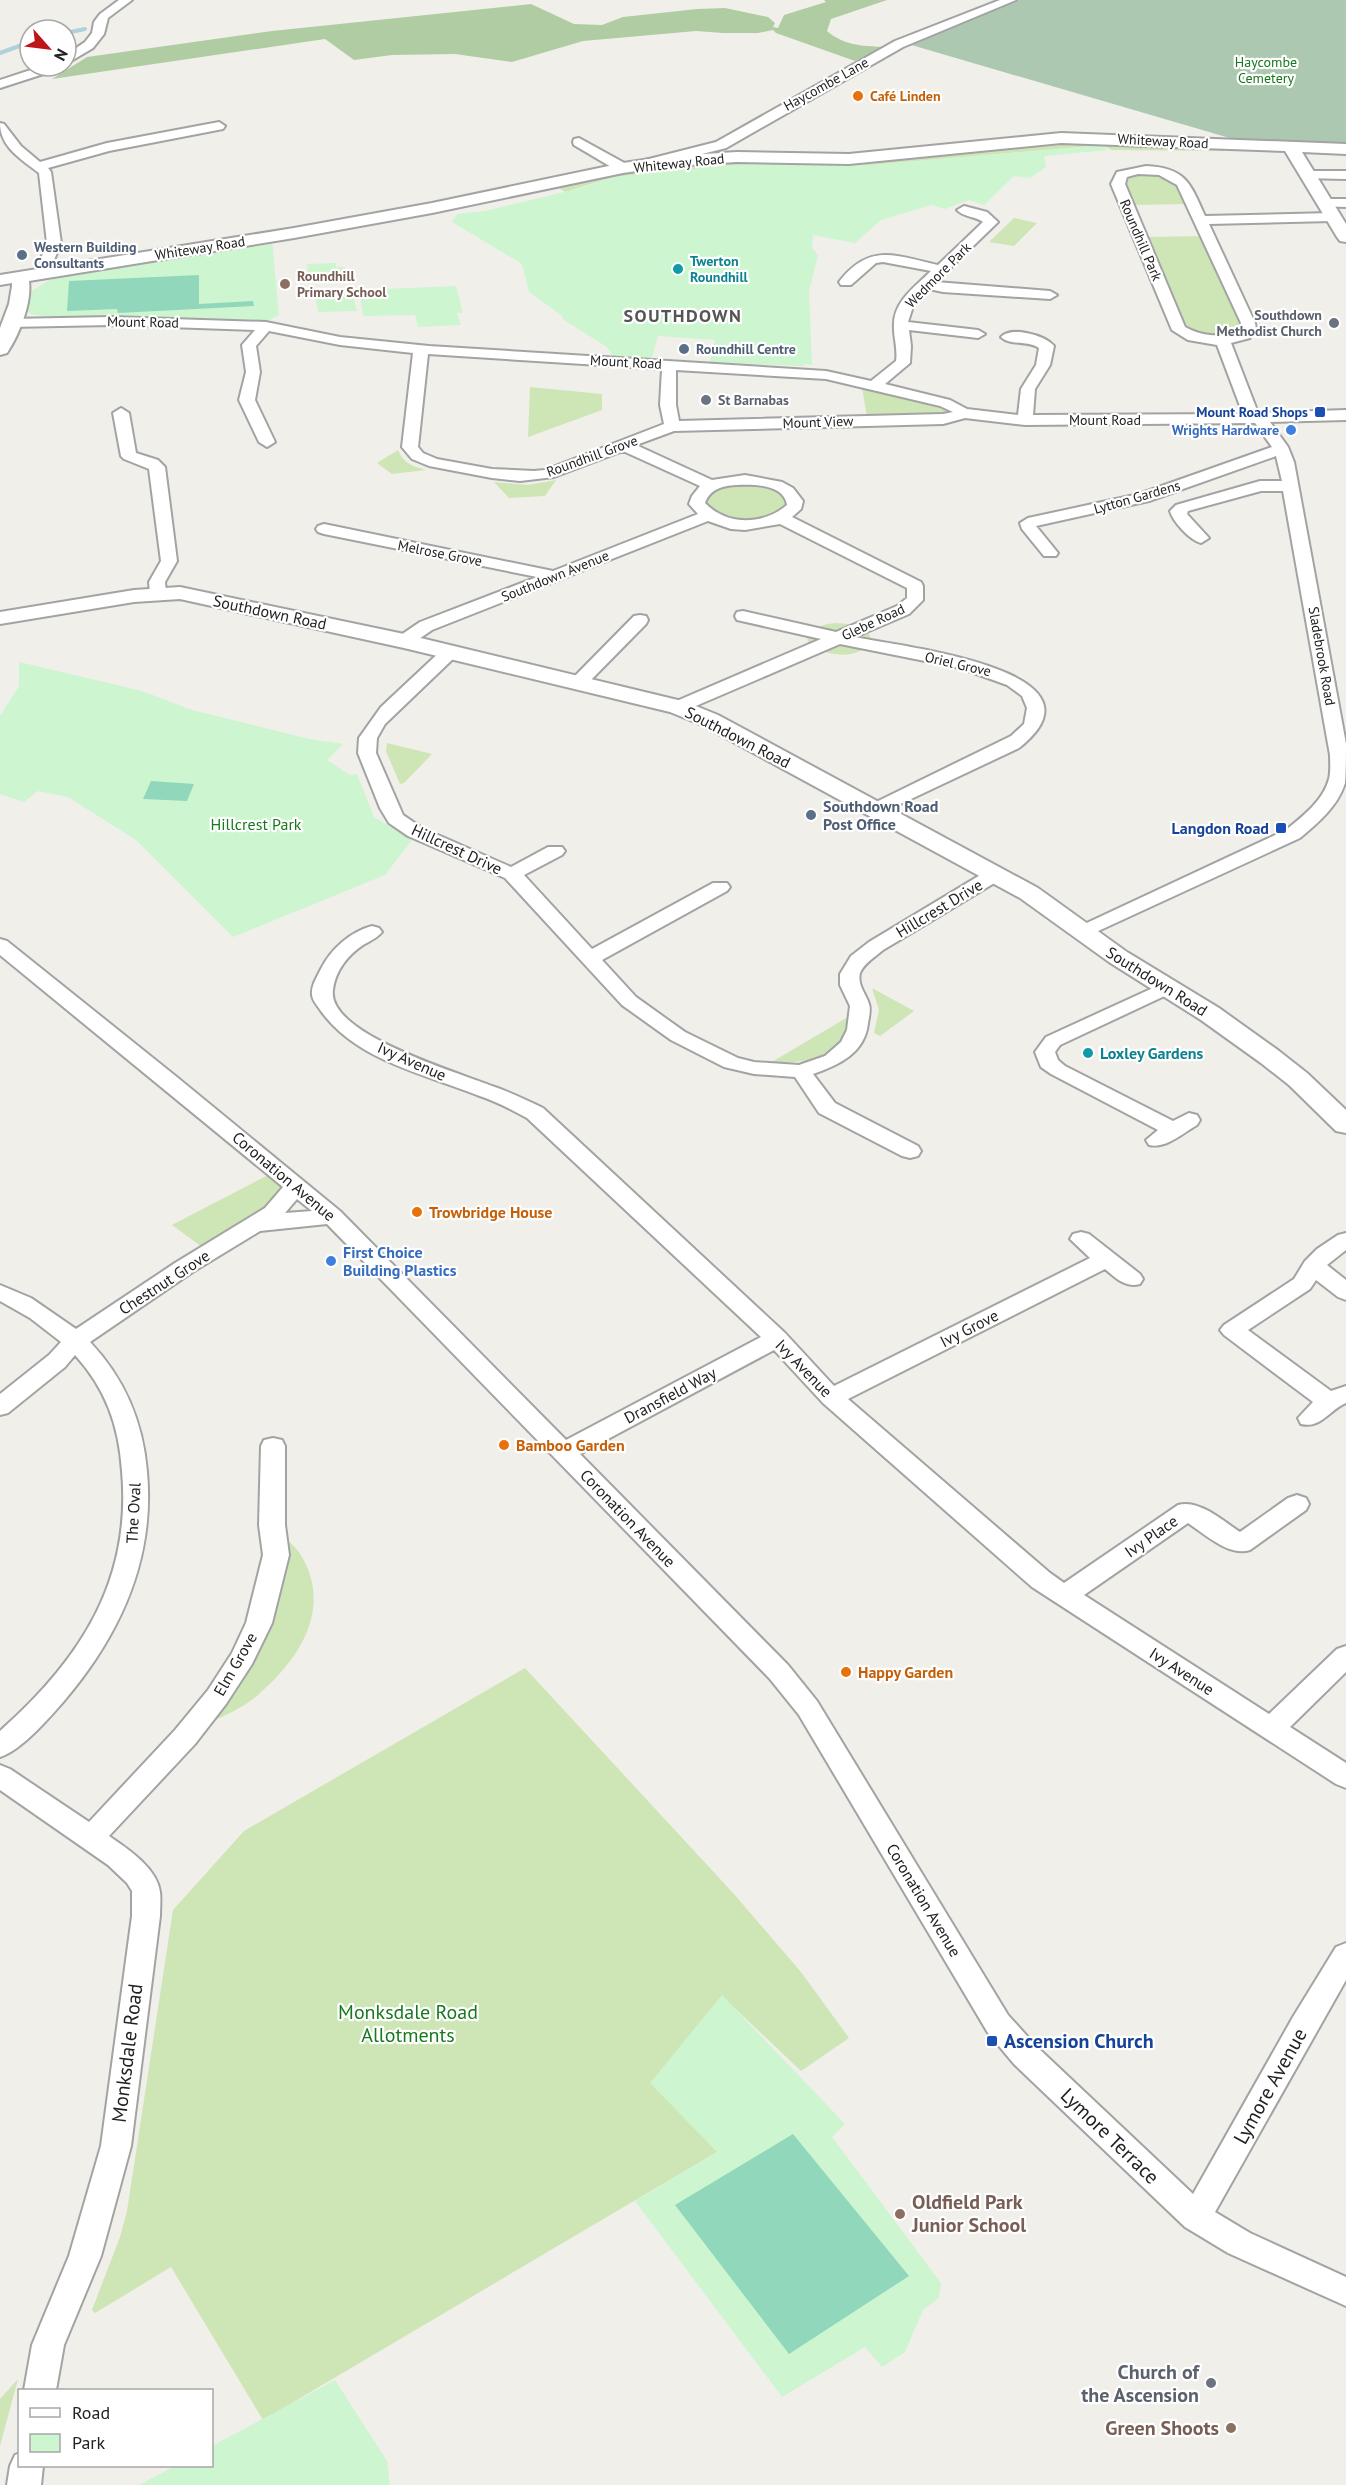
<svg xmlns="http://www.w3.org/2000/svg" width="1346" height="2485" viewBox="0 0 1346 2485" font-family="'PT Sans',sans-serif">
<rect width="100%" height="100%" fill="#f1efea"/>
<g fill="#cee5b6">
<path d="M1069 142 1227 149 1226 151 1111 150 1103 145 870 165 752 163 614 177 565 192 555 186 607 175 683 163Z"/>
<path d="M1154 173 1175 180 1187 204 1132 205 1123 182C1129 171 1143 173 1154 173Z"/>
<path d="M1014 218 1037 223 1014 246 989 242Z"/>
<path d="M1203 236 1245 327 1237 335 1199 336 1183 327 1146 237Z"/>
<path d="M530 387 602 394V410L528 437Z"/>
<path d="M862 388 943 409 948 413 867 417Z"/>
<path d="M398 450C404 464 413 466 426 470L392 474 377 463Z"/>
<path d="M556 480 545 496 509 498 494 482 528 485Z"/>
<path d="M744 483 773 487 786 495 788 506C773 523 734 526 715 514 711 512 708 508 705 505L707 495 717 488Z"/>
<path d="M836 623 849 624 868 632 871 639C862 662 823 657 808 642L807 636C814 626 825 624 836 623Z"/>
<path d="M387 743 432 754 404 783 400 784 386 751Z"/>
<path d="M872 988 914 1011 880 1036 874 1033 879 1010Z"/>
<path d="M848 1017C846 1058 803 1064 770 1063Z"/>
<path d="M272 1173 283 1185 264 1211 202 1247 172 1225Z"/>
<path d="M281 1537C295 1543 304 1558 309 1572 326 1620 294 1664 258 1695 244 1707 224 1716 206 1724 234 1678 280 1619 285 1564 285 1556 282 1546 281 1537Z"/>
<path d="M525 1668 734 1894 801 1972 849 2038 801 2071 722 1996 717 2152 263 2420 171 2267 95 2313 92 2310 120 2237 127 2211 173 1910 244 1831Z"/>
<path d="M18 2379 0 2446V2399Z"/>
</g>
<path fill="#b0cca3" d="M824 0H887L831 19 827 31C843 45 862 46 882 47L855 61 776 33 773 30 758 33H723L696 31 583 41 512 62 455 54 392 55 354 60 325 39 52 79 87 57 272 31 531 4 574 24 602 25 623 17 697 9 725 8 768 17 775 23 773 27 778 28 784 15 826 2Z"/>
<path fill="#adc8b1" d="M1019 0H1346V144L1233 139 908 44Z"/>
<g fill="#cdf5cf">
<path d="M1103 145 1107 150 1044 156 1046 167 1030 178 1014 176 984 205 969 200 945 209 931 205 881 220 855 243 813 235 812 248 818 255 809 292 812 365 804 364 803 366 710 362 715 340 658 336 652 358 613 356 607 347 564 320 561 315 529 292 522 264 452 222 457 214 485 211 581 188 614 177 752 163 870 165Z"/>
<path d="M272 240 279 315 269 320 149 317H49L31 314 27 311 30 292 56 276Z"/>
<path d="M336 263V267H345L347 279 309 281 307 264Z"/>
<path d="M456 286 463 313H457L461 325 418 327 415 315 363 316 359 290Z"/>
<path d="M352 293 357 311 318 312 315 295Z"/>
<path d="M19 662 142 691 192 710 309 739 343 744 327 760 350 775 357 774 374 817 412 840 385 875 233 937 136 840 68 797 38 791 24 802 0 794V716L19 686Z"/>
<path d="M722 1995 845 2124 832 2137 941 2283 939 2298 923 2310 905 2352 882 2367 865 2347 782 2397 635 2201 717 2152 650 2083Z"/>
<path d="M335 2380 387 2461 390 2485H139L175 2466H212V2446Z"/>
</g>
<g fill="#91d7bb">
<path d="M199 275V304L253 301 254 306 118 313 117 309 67 311 69 281Z"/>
<path d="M151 781 194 784 187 801 143 799Z"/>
<path d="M793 2134 909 2276 789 2354 675 2205Z"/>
</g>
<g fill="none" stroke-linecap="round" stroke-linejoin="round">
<g stroke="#afd1da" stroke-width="4">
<path d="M66 33 85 29"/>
<path d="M0 53 30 42"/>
</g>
<defs>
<g id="minor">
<path d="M119 0H132L108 18 104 34 93 48 66 64V55L85 42 92 33 94 22 100 14Z"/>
<path d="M1000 0H1016L903 47 726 148 650 167 644 163 645 160 716 142 895 41Z"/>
<path d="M43 66H61L59 69 0 88V80Z"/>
<path d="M219 122 225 126 223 129 109 151 48 168 51 172 61 243 47 277H37L35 274 47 243 39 173C21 159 0 147 0 123L4 124 21 146 40 162 107 143Z"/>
<path d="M579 138 628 165 629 168 623 172 618 171 574 145 573 142 574 139Z"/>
<path d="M1146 166C1186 168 1190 183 1205 216L1332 213 1339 217 1332 221 1209 224 1255 323 1256 329 1250 338 1231 343 1258 413 1346 410V420L1270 422 1288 447 1294 462 1346 744C1346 755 1346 771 1345 783 1338 806 1318 823 1300 838L1083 938 1076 936 1073 932 1076 928 1286 830C1303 816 1323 801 1329 779 1331 772 1330 762 1330 755L1283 491H1261L1188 511 1187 514 1209 538 1201 543C1190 540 1173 522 1170 511L1176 505 1260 481H1282L1276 456 1149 501 1036 526 1058 553 1056 556H1044L1022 529 1020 523 1028 518 1139 494 1272 447 1255 423 1025 425 965 418 943 424 674 431 636 445 712 480 745 475 782 482 793 488 803 501 801 509 792 517 921 582 923 586V600L909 614 855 637C895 646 1119 669 1019 748L875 816 868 814 866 810 868 806 1011 736 1024 724 1027 708 1022 696 1007 685 960 668 840 644 684 711H672L669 707 672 703 821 639 737 620 735 616 737 612 743 611 836 632 897 606 907 598V588L780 524 745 530 731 529 708 521 432 630 410 645H398L395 641 398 637 420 622 537 577 324 534 318 532 316 529 318 526 324 524 553 571 698 514 689 504 692 496 700 486 623 451 554 477 520 481 492 478 429 466 412 459 402 447 413 353 340 345 269 331 256 346 260 372 255 400 275 442 267 447 259 442 239 400 246 372 242 345 255 330 111 325 10 327 3 323 10 319 111 317 266 322 340 337 429 346 826 371 871 381 896 361C898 348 893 336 894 324 894 301 916 286 931 271L883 262 876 263 851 285H841L839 282C870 242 896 256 938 265L983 222C975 216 963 217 957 210L964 206 987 212 998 222 936 282 1050 291 1057 295 1050 299 943 292 929 289 914 303 908 322 978 330 985 334 978 338 909 330 911 346 910 363 885 384 950 400 967 409 1018 415 1021 389 1036 365 1039 348C1028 340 1010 346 1001 337 1011 326 1045 335 1054 346L1050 365 1035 389 1033 415 1243 414 1217 345 1188 340 1172 330 1111 184 1117 172ZM1138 174 1159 175 1177 185 1241 323 1240 332C1220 337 1203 337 1185 327L1125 184 1127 177ZM428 354 662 369 660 405 664 424 545 470 534 471 492 469 437 459 423 453 418 447ZM676 370 826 379 940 406 953 412 943 414 679 421 676 405ZM736 485C752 484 784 484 787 505 764 525 727 526 705 503 710 489 722 486 736 485Z"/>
<path d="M1307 171H1346V179L1302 178 1300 175Z"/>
<path d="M1324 199H1346V207L1319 206 1317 203Z"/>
<path d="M121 408 129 413 136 453 158 460 165 467 177 561 165 582 166 593 158 598 150 593 149 582 161 561 149 469 124 459 121 456 113 413Z"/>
<path d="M640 615 646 616 648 620 646 624 585 686H573L570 682 573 678 634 616Z"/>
<path d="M450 647 456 648 459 652 456 656 385 724 377 738 376 753 403 815 422 828 511 867 548 847H562L565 851 562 855 524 875 592 949 713 883H727L730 887 727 891 602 960 636 997 685 1032 738 1058 754 1062 799 1065 825 1056 841 1042 847 1030 850 1006 840 985V974L851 956 869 942 987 871H1001L1004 875 1001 879 883 950C875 957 864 963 860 973 857 985 866 994 869 1004 871 1010 869 1017 868 1023 865 1053 839 1065 813 1074L835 1103 918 1146 921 1151 918 1156 910 1158 902 1156 819 1113 795 1077 754 1074 724 1067 671 1040 622 1005 505 878 408 836 389 823 380 808 358 753 359 738 381 707 444 648Z"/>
<path d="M372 926 379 928 382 932C377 938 370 941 363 945 348 955 335 971 333 990 326 1034 460 1073 492 1086 510 1092 526 1100 543 1108L785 1333 834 1386 1090 1258 1070 1239 1073 1234 1081 1232 1089 1234 1140 1274 1143 1279 1140 1284C1125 1288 1116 1278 1105 1269L848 1399 1050 1573 1064 1583 1178 1505C1199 1499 1223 1521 1240 1532L1288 1498 1297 1495 1306 1498 1309 1504 1306 1510 1250 1550C1229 1557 1205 1534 1188 1523L1084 1595 1269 1714 1337 1649 1346 1646V1672L1290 1727 1346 1763V1788L1336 1784 1032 1587 823 1403 774 1350 580 1454 788 1665 817 1701 1008 2015 1036 2046 1193 2194 1293 2017 1336 1947 1346 1943V1980L1215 2212 1250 2233 1346 2277V2306L1228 2253 1185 2227 1014 2064 988 2033 799 1715 770 1679 327 1224 260 1231 191 1273 90 1342C125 1379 143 1422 147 1472 155 1560 120 1635 64 1701 49 1718 22 1750 0 1757V1731C80 1660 132 1581 122 1471 119 1426 106 1389 75 1355L65 1367 8 1413 0 1415V1394L49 1355 61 1342 30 1318 0 1301V1285L31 1298 76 1329 175 1263 265 1208 283 1187 0 955V939L7 941 178 1078 340 1211 566 1440 761 1337 527 1118C511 1109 495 1101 477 1095 424 1074 356 1060 321 1011 318 1006 313 1002 312 995 311 986 317 977 321 969 331 949 350 932 372 926ZM297 1199 312 1211 285 1213Z"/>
<path d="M1166 982 1173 984 1176 988 1173 992 1060 1045 1055 1052 1058 1060 1065 1066 1173 1121 1189 1113 1197 1115 1200 1120 1197 1125C1183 1133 1166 1149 1149 1145L1146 1140 1158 1130 1051 1074 1041 1067 1035 1052 1046 1037Z"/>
<path d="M1346 1233V1250L1327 1265 1346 1280V1300L1338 1297 1316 1280 1310 1289 1248 1330 1331 1391 1346 1386V1403C1329 1410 1321 1429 1301 1424L1298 1418 1313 1402 1224 1335 1220 1330 1224 1325 1294 1279 1305 1261 1317 1249 1338 1235Z"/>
<path d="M273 1438 282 1440 285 1446V1525L289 1555 272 1623 252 1664 226 1704 195 1744 109 1836C128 1849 157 1868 160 1892 161 1900 160 1908 160 1916L131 2146 101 2256 64 2345 56 2390H24L32 2345 69 2256 101 2146 132 1916V1891L127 1883 108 1865 0 1790V1765L10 1769 89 1822 175 1730 208 1690 232 1653 246 1623 263 1555 259 1525 261 1446 264 1440Z"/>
<path d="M20 2453V2466H43L41 2485H7L10 2466 15 2455Z"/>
</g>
<g id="tertiary">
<path d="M1061 133 1346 144V154L1302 152 1346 224V242L1340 241 1337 237 1285 151 1061 143 849 164 737 162 671 166 623 173 432 213 294 238 29 281C32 303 19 335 7 353L0 355V328L9 304 12 286V283L0 285V275L294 228 432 203 623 163 671 156 737 152 849 154Z"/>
<path d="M180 587 404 634 686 702 718 715 1038 888 1127 952 1219 1008 1279 1051 1307 1073 1346 1110V1133L1336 1131 1289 1085 1261 1063 1201 1020 1109 962 1020 898 702 725 670 712 404 648 180 599 134 602 0 624V612L134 590Z"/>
</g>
</defs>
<use href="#minor" stroke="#a3a3a3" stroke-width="4"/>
<use href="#tertiary" stroke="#a3a3a3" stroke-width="4"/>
<use href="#minor" fill="#fff" fill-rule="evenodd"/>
<use href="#tertiary" fill="#fff" fill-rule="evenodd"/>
</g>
<g fill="#e8710a" stroke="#fff" stroke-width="2">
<circle cx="858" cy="96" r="6"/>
<circle cx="417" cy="1212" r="6"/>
<circle cx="504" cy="1445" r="6"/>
<circle cx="846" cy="1672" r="6"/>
</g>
<g fill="#5c6f8a" stroke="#fff" stroke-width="2">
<circle cx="22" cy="255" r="6"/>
<circle cx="684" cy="349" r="6"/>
<circle cx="811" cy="815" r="6"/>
</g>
<g fill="#0f9aa8" stroke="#fff" stroke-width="2">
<circle cx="678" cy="269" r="6"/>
<circle cx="1088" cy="1053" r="6"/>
</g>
<g fill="#8d6e63" stroke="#fff" stroke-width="2">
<circle cx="285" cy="284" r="6"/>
<circle cx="900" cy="2214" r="6"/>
<circle cx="1231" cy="2428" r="6"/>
</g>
<g fill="#6b7280" stroke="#fff" stroke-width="2">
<circle cx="1334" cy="323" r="6"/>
<circle cx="706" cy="400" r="6"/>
<circle cx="1211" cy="2383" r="6"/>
</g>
<g fill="#1a4fb4" stroke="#fff" stroke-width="2">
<rect x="1314" y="406" width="12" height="12" rx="3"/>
<rect x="1275" y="822" width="12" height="12" rx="3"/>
<rect x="986" y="2035" width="12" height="12" rx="3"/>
</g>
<g fill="#3f7fe0" stroke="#fff" stroke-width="2">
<circle cx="1291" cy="430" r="6"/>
<circle cx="331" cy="1261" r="6"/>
</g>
<g text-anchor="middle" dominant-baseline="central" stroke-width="4.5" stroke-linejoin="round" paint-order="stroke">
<g font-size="14" fill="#18781e" stroke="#fff">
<text x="1266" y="62">Haycombe<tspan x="1266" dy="16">Cemetery</tspan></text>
</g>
<g font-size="14" fill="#222" stroke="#fff">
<text transform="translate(826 84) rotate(-29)">Haycombe Lane</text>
<text transform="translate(1163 141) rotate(3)">Whiteway Road</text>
<text transform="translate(679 163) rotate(-6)">Whiteway Road</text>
<text transform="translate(1141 240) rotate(67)">Roundhill Park</text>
<text transform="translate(200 248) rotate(-9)">Whiteway Road</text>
<text transform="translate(938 275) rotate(-45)">Wedmore Park</text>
<text transform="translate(143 322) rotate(1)">Mount Road</text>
<text transform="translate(626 362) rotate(3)">Mount Road</text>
<text x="1105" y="420">Mount Road</text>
<text transform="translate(818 422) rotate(-2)">Mount View</text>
<text transform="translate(592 456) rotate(-20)">Roundhill Grove</text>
<text transform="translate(1137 497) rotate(-16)">Lytton Gardens</text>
<text transform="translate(440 553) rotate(11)">Melrose Grove</text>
<text transform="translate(555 576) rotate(-22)">Southdown Avenue</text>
<text transform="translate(873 622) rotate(-25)">Glebe Road</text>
<text transform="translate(1322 656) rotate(80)">Sladebrook Road</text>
<text transform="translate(958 664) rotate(13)">Oriel Grove</text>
</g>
<g font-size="14" font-weight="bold" fill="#c56008" stroke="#fff" text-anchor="start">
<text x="870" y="96">Café Linden</text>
</g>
<g font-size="14" font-weight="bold" fill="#4e5e75" stroke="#fff" text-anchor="start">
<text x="34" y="247">Western Building<tspan x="34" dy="16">Consultants</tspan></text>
<text x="696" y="349">Roundhill Centre</text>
</g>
<g font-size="14" font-weight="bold" fill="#0d838f" stroke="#fff" text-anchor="start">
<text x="690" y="261">Twerton<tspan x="690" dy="16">Roundhill</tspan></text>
</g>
<g font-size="14" font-weight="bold" fill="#785e54" stroke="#fff" text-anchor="start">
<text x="297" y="276">Roundhill<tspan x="297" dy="16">Primary School</tspan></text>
</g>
<g font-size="14" font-weight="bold" fill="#5b616d" stroke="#fff" text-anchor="end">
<text x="1322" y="315">Southdown<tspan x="1322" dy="16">Methodist Church</tspan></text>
<text x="718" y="400" text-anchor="start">St Barnabas</text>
</g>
<g font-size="14" font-weight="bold" fill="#164399" stroke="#fff" text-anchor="end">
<text x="1308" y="412">Mount Road Shops</text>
</g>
<g font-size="14" font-weight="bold" fill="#366cbe" stroke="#fff" text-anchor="end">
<text x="1279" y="430">Wrights Hardware</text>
</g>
<g font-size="16" fill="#222" stroke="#fff">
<text transform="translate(270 612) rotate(12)">Southdown Road</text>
<text transform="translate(738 737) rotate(27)">Southdown Road</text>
<text transform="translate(457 849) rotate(25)">Hillcrest Drive</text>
<text transform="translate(939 908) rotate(-31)">Hillcrest Drive</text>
<text transform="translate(1157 981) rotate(32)">Southdown Road</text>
<text transform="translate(412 1061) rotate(24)">Ivy Avenue</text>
<text transform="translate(284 1176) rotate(40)">Coronation Avenue</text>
<text transform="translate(164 1282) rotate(-33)">Chestnut Grove</text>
<text transform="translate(969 1328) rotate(-27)">Ivy Grove</text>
<text transform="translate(804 1368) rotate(46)">Ivy Avenue</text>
<text transform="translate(670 1395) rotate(-28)">Dransfield Way</text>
<text transform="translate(133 1513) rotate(-87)">The Oval</text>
<text transform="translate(628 1518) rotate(46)">Coronation Avenue</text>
<text transform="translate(1151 1536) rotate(-35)">Ivy Place</text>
<text transform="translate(235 1664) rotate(-60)">Elm Grove</text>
<text transform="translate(1182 1671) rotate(33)">Ivy Avenue</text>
<text transform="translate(924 1900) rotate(59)">Coronation Avenue</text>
</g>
<g font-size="16" font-weight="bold" fill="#4e5e75" stroke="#fff" text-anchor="start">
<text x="823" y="806">Southdown Road<tspan x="823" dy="18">Post Office</tspan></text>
</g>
<g font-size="16" fill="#18781e" stroke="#fff">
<text x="256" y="824">Hillcrest Park</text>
</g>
<g font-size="16" font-weight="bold" fill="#164399" stroke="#fff" text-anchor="end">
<text x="1269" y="828">Langdon Road</text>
</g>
<g font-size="16" font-weight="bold" fill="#0d838f" stroke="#fff" text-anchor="start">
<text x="1100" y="1053">Loxley Gardens</text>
</g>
<g font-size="16" font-weight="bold" fill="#c56008" stroke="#fff" text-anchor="start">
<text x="429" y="1212">Trowbridge House</text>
<text x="516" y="1445">Bamboo Garden</text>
<text x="858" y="1672">Happy Garden</text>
</g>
<g font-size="16" font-weight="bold" fill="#366cbe" stroke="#fff" text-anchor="start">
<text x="343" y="1252">First Choice<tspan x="343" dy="18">Building Plastics</tspan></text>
</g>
<g font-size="18" font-weight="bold" letter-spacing="1.5" fill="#555" stroke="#fff">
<text x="683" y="315">SOUTHDOWN</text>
</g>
<g font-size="20" fill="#18781e" stroke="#fff">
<text x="408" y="2012">Monksdale Road<tspan x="408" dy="23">Allotments</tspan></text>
</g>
<g font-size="20" font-weight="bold" fill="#164399" stroke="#fff" text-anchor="start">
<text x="1004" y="2041">Ascension Church</text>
</g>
<g font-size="20" fill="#222" stroke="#fff">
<text transform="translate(127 2053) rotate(-83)">Monksdale Road</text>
<text transform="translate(1270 2086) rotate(-61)">Lymore Avenue</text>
<text transform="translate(1110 2136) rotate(44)">Lymore Terrace</text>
</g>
<g font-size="20" font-weight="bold" fill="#785e54" stroke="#fff" text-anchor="start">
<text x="912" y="2202">Oldfield Park<tspan x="912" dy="23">Junior School</tspan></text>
<text x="1219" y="2428" text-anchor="end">Green Shoots</text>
</g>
<g font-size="20" font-weight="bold" fill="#5b616d" stroke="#fff" text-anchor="end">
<text x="1199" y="2372">Church of<tspan x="1199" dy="23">the Ascension</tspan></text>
</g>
</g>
<rect x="18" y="2389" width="195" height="78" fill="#ffffff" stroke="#a7a7a7" stroke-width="1.5"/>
<rect x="30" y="2408" width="30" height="9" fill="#ffffff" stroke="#a7a7a7" stroke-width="1.5"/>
<text x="72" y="2419" font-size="18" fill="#222222">Road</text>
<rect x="30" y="2434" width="30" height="18" fill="#cdf5cf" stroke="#a7a7a7" stroke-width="1.5"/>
<text x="72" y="2449" font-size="18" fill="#222222">Park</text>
<g transform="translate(48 48) rotate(118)"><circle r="28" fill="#ffffff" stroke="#a7a7a7" stroke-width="1.5"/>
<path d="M0-4.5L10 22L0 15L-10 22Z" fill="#bf1519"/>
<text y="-9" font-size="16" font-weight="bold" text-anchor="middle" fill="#222222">N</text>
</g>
</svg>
